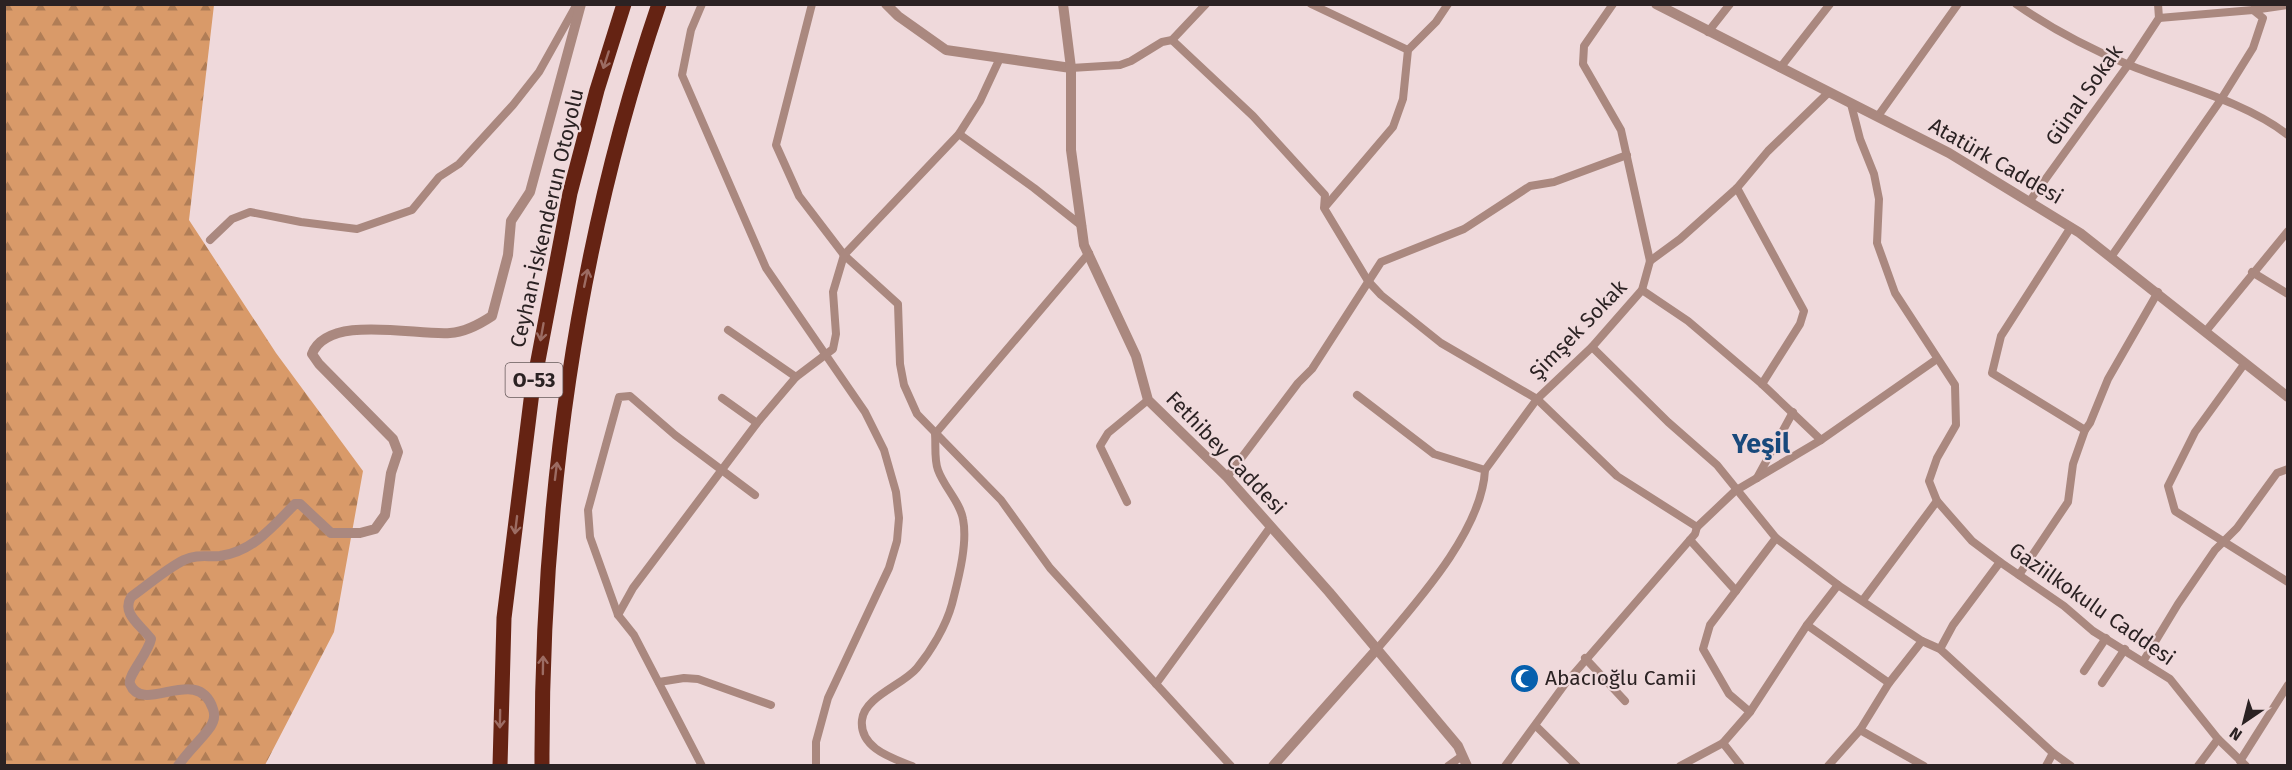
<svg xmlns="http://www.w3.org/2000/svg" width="2292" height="770" viewBox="0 0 2292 770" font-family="'Fira Sans',sans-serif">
<defs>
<pattern id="forest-firs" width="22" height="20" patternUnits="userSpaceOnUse" patternTransform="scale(1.5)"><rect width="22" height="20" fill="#d99a69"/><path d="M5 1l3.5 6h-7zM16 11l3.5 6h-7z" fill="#b07d56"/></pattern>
</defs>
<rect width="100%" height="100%" fill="#efd9db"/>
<path fill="url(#forest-firs)" d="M4 5H214L189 220 276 353 363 471 334 632 265 765H5Z"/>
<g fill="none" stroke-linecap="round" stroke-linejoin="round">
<g stroke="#aa887f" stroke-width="8">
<path d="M702 4 691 30 682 75 766 268 865 412 884 450 896 492 899 518 897 541 889 568 828 698 816 742V766"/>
<path d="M812 4 776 145 799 196 844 255 898 304 900 364 904 385 917 414 1001 500 1050 568 1231 766"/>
<path d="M1311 4 1408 50"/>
<path d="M2016 4C2053 30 2088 48 2129 65 2181 86 2244 101 2288 135"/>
<path d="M2159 18 2253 10 2255 7"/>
<path d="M1708 32 1730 4"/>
<path d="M1172 40 1253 116 1325 195 1324 208 1368 281 1381 295 1441 343 1537 399 1617 476 1697 527"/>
<path d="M1071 68 1120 65 1131 61 1162 42 1172 40 1206 4"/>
<path d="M1780 68 1830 4"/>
<path d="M1851 104 1860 139 1874 174 1879 199 1877 243 1895 293 1955 385 1956 425 1937 458 1929 481 1937 501 1972 541 2000 562 2064 606 2093 631 2170 679 2218 739 2246 766"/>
<path d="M1878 116 1958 4"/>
<path d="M959 134 1034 188 1082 226"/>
<path d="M1737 188 1804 311 1800 324 1762 384"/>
<path d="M2029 202 2128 65 2159 18 2158 4"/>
<path d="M1325 207 1393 127 1403 99 1408 50 1436 22 1448 4"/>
<path d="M2071 227 2001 336 1992 373 2085 430"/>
<path d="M210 240 232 219 250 212 301 222 357 229 412 210 439 177 459 164 513 105 539 72 577 4"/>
<path d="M2111 257 2220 101 2253 48 2263 18 2253 10 2288 5"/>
<path d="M1650 261 1680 239 1737 188 1768 151 1828 93"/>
<path d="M2252 272 2288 294"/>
<path d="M1642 290 1688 321 1762 384 1821 440"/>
<path d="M728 330 796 377"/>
<path d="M2206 331 2288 231"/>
<path d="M1592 347 1668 422 1717 465 1776 538 1838 585 1922 641 1889 683 1860 730 1828 766"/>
<path d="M2245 363 2195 432 2168 486 2175 511 2288 582"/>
<path d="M1357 395 1434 454 1485 470C1482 531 1416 603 1377 649"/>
<path d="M722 398 757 423"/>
<path d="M1485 470 1537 399 1592 347 1642 290 1650 261 1621 130 1583 64 1584 46 1613 4"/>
<path d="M1227 477 1298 383 1312 369 1381 262 1464 229 1530 186 1554 182 1627 155"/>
<path d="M1757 478 1793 412"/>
<path d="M1127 502 1100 446 1108 433 1148 400"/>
<path d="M1690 540 1736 591"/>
<path d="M2019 575 2068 502 2073 464 2085 430 2090 423 2108 379 2158 292"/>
<path d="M1863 600 1937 501"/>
<path d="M618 615 633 588 757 423 796 377 833 349 836 334 833 292 844 255 959 134 980 101 1000 58"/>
<path d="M1807 625 1889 683"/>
<path d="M1922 641 1940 649 2053 753 2071 766"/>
<path d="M1940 649 1953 625 2000 562"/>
<path d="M1585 658 1625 701"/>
<path d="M2144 660 2178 604 2215 550 2237 528 2277 473 2288 469"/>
<path d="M2084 671 2106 638"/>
<path d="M659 682 684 678 698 679 771 705"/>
<path d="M2102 683 2125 649"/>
<path d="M1156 684 1271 526"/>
<path d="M1750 712 1729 694 1703 649 1710 625 1776 538"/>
<path d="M1536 726 1577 766"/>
<path d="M1860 730 1924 766"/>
<path d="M1723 743 1741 766"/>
<path d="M2240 761 2288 685"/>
<path d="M702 766 634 635 618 615 590 537 588 510 619 397 630 396 675 435 755 495"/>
<path d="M912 766C892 758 859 748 862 720 864 697 903 685 917 668 931 651 946 626 952 604 958 580 968 544 963 519 960 502 944 487 938 470 934 460 936 445 935 434L1089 253"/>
<path d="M1448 766 1462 756"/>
<path d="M1505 766 1565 684 1695 534 1697 527 1735 491 1821 440 1937 359"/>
<path d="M1680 766 1723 743 1750 712 1807 625 1838 585"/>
<path d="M2046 766 2053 753"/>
<path d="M2198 766 2218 739"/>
</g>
<g stroke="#aa887f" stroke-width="10">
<path d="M886 4 898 16 946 50 1071 68"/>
<path d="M1063 4 1071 68V150L1084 245 1136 356 1148 400 1227 477 1329 592 1458 746 1467 766"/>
<path d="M1656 4 1949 153 2080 233 2288 397"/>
<path d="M178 766C187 752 199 742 208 730 213 724 216 717 213 709 198 663 143 716 130 684 127 676 148 654 151 639 141 625 121 614 131 597 148 585 166 569 184 560 197 554 207 557 220 556 253 552 274 525 295 504H300L331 533H360L375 529 385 515 391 473 398 452 393 439 319 364 312 354C328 313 417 336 450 333 466 332 480 324 492 316L508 255 511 221 530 192 581 4"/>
<path d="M1273 766 1377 649"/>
</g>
<g stroke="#652313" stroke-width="15">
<path d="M500 766 504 618 532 392 570 193 597 90 624 4"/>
<path d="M542 766C541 507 575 250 659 4"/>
</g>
</g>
<defs><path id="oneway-shaft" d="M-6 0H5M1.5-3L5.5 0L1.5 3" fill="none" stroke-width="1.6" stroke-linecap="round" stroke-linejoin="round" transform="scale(1.5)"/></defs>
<g stroke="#9c6c63">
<use href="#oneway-shaft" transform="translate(606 60) rotate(108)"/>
<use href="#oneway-shaft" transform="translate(586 278) rotate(-78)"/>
<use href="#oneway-shaft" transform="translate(542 332) rotate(100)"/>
<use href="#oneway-shaft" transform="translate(556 471) rotate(-83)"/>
<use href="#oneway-shaft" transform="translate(516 525) rotate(97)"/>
<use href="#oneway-shaft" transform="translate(543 665) rotate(-89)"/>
<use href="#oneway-shaft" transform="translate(500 719) rotate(91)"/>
</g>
<defs>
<symbol id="mosque-disc" viewBox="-11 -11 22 22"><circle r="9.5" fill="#065fad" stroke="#efd9db"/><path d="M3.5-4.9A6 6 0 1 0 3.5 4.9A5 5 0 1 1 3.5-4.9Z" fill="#fff"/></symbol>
</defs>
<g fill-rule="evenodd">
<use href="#mosque-disc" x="1508" y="662" width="33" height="33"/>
</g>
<g text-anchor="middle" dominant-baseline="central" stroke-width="4.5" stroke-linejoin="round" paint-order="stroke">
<rect fill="#efd9db" stroke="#66595a" stroke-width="1.5" x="505.5" y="363" width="57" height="34" rx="4.5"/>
<g font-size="20" font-weight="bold" fill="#2b2223">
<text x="534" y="380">O-53</text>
</g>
<g font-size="21" fill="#2b2223" stroke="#efd9db">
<text transform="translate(2084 95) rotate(-55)">Günal Sokak</text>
<text transform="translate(1996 161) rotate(30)">Atatürk Caddesi</text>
<text transform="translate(547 218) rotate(-77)">Ceyhan-İskenderun Otoyolu</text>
<text transform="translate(1578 330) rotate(-46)">Şimşek Sokak</text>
<text transform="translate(1226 453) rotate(46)">Fethibey Caddesi</text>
<text transform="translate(2092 604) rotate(35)">Gaziilkokulu Caddesi</text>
</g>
<g font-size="21" fill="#2b2223" stroke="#efd9db" text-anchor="start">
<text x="1545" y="678">Abacıoğlu Camii</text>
</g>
<g font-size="27" font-weight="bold" fill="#18497c" stroke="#efd9db">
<text x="1761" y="444">Yeşil</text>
</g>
</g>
<rect width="2292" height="770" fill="none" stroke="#2b2223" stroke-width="12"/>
<g transform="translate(2244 722) rotate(215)" stroke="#efd9db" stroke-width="4.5" paint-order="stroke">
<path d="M0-4.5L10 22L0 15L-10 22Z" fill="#2b2223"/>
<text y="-9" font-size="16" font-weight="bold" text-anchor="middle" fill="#2b2223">N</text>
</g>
</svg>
